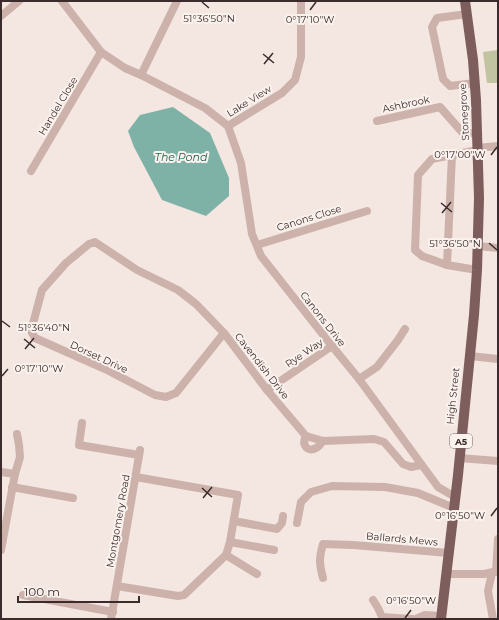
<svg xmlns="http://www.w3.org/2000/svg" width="499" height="620" viewBox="0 0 499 620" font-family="Montserrat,sans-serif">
<rect width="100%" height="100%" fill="#f4e6e1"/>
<path fill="#c1c4a0" d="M498 50V83H487L483 52Z"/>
<path fill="#7fb2a7" d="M173 107 210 133 229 178V196L206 216 162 200 134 147 128 131 140 115Z"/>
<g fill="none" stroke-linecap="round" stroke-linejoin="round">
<g stroke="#cdb2ac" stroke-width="8">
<path d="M62 1 101 52 125 68 141 75 205 108 228 126 282 93 295 80 301 57V1"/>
<path d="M467 14 437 18 432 27 443 79 450 86 475 83"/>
<path d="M1 16 19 1"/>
<path d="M141 75 177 1"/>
<path d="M377 121 440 107 462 132 477 134"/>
<path d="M228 126 241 163 252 234 261 256 332 346 359 379 438 487 455 497"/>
<path d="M478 148 498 146"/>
<path d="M31 171 101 52"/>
<path d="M257 245 367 211"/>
<path d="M478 246 498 248"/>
<path d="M447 265 422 256 415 250 418 175 432 159 452 155"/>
<path d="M477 270 447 265 452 155 478 150"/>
<path d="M224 333 176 393 166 397 155 395 105 369 35 338 31 331 42 290 66 263 89 244 95 242 137 270 178 290 196 304 224 333 267 390 306 436 323 441 374 439 384 442 403 464 411 467 421 465"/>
<path d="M470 356 498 359"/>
<path d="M359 379 377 367 398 340 405 329"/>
<path d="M267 390 332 346"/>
<path d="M82 423 79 445 139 455"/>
<path d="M306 436C301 445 308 453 316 448 319 447 321 443 323 441"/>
<path d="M459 458 498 461"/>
<path d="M1 472 15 474"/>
<path d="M12 487 73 498"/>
<path d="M234 521 277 529 282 523 283 516"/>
<path d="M297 523 301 502 311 492 332 486 385 487 418 493 454 508"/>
<path d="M230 542 274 550"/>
<path d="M1 550 15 474 20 457 19 445 17 434"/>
<path d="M226 555 257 574"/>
<path d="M496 572 498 539"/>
<path d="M492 573 488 591 493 619"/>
<path d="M446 574H484L498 571"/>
<path d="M323 578C319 563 319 558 323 544L353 545 449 553"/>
<path d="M117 586 178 596 184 595 226 555 230 542 238 495 136 477"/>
<path d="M23 595 113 612"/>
<path d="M373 600 378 608 382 617 412 619"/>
<path d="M111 619 140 450"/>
<path d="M416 619 425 615 441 616"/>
</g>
<path stroke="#7d5e5c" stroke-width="10" d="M441 619 458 475 474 315 477 270 479 198 476 100 473 60 465 1"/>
</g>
<path fill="none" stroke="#3b2c2b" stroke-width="1.5" d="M202 2 209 8M310 10 316 2M263 54 274 63M264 64 273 53M491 155 497 147M441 203 452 212M442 213 451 202M489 243 497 250M2 321 10 327M24 339 35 348M25 349 34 338M2 376 8 369M202 488 212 497M203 498 212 487M491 516 497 508M405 618 411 610"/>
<g text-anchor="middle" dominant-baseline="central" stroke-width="4" stroke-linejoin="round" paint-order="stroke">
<rect fill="#fbf2ee" stroke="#756766" stroke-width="1" x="450" y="434" width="22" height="14" rx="3"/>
<g font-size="9" font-weight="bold" fill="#3b2c2b">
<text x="461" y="441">A5</text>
</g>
<g font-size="10" fill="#3b2c2b" stroke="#fbf2ee">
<text transform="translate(249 101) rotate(-32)">Lake View</text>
<text transform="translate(406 104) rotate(-12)">Ashbrook</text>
<text transform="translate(58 106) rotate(-59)">Handel Close</text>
<text transform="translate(464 112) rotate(-93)">Stonegrove</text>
<text transform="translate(309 218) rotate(-17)">Canons Close</text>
<text transform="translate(323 319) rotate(52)">Canons Drive</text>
<text transform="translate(304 353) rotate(-34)">Rye Way</text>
<text transform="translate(99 357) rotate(25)">Dorset Drive</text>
<text transform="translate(262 366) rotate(52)">Cavendish Drive</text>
<text transform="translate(453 396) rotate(-84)">High Street</text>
<text transform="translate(118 521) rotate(-80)">Montgomery Road</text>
<text transform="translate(402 539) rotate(5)">Ballards Mews</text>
</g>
<g font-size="11" font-style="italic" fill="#1f5e52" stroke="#fbf2ee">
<text x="181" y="157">The Pond</text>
</g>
</g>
<g font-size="10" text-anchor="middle" fill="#3b2c2b" stroke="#fbf2ee" stroke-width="4" stroke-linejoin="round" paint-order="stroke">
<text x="209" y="22">51°36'50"N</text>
<text x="310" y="23">0°17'10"W</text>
<text x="460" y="158">0°17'00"W</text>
<text x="455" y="247">51°36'50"N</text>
<text x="44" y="331">51°36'40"N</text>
<text x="39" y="372">0°17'10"W</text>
<text x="460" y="519">0°16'50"W</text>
<text x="411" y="604">0°16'50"W</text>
</g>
<rect width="499" height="620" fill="none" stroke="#3b2c2b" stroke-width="4"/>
<path d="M18 596v6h121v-6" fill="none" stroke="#3b2c2b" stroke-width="2"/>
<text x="24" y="596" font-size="12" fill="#3b2c2b" stroke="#fbf2ee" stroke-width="3" paint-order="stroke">100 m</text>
</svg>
